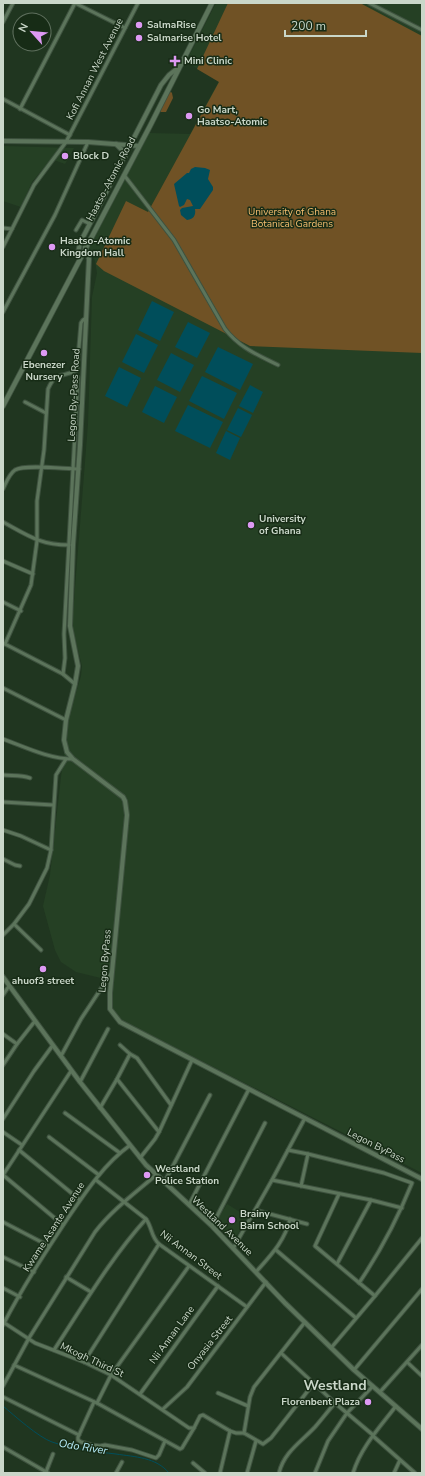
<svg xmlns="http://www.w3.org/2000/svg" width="425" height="1476" viewBox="0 0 425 1476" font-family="'Nunito Sans',sans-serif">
<rect width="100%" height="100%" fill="#203620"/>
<g fill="#254024">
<path d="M216 3H422V1173L119 1019 112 1008 113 981 76 972 61 962 55 950 43 906 50 875 61 777 70 712 81 676 82 666 72 626 88 424 92 297 97 273 95 261 88 248 149 133 190 134 219 81 186 62Z"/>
<path d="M3 146 74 148 65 164 51 159 32 182 21 207 3 201Z"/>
<path d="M227 1204 248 1217 233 1242 215 1224Z"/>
</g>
<g fill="#705225">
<path d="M228 3H360L422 36V353L250 346 104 271 96 264 126 201 148 212 219 82 197 69Z"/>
<path d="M171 92 172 93 173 98 166 112H161L160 111 168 93Z"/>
</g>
<g fill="#004e5b">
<path d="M195 167 205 168 210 170 208 179 213 187V190L200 209H195C196 215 194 219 187 220L181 215 180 210 182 208 193 206 190 200 187 199 184 205 180 207 179 206 174 184 187 173H189L191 169Z"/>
<path d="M152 301 174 312 160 341 138 330Z"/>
<path d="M188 322 210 333 197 358 175 347Z"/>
<path d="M136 334 158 345 144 373 122 362Z"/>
<path d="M218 347 253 364 240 390 205 372Z"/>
<path d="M171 353 194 365 180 392 157 380Z"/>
<path d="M119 367 141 378 127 407 105 396Z"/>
<path d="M202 376 237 393 224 419 189 401Z"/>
<path d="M250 385 263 392 253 413 239 406Z"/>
<path d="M155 386 177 397 164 423 142 412Z"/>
<path d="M188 405 223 422 210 448 175 431Z"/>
<path d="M238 408 252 415 241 437 227 430Z"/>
<path d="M226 431 240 438 230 460 216 453Z"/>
</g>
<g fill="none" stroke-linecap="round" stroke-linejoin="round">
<path stroke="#004e5b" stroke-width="1" d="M3 1406C15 1416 38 1437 52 1442 69 1448 98 1452 116 1454 135 1457 156 1457 169 1473"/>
<defs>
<g id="minor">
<path d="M75 3 125 28"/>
<path d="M369 3 422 30"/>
<path d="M3 22 13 3"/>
<path d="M3 99 70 135"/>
<path d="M20 109 75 3"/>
<path d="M124 175 174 240 225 329C240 348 256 354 278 365"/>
<path d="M3 228 12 229"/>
<path d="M76 230 82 220 90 224"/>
<path d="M3 247 34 185 66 142 138 3"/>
<path d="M3 312 55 215 88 142"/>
<path d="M25 402 46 413"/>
<path d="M3 489C6 483 9 474 15 470 25 464 65 469 79 469"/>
<path d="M3 522C27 535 40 545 69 545"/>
<path d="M3 561 33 574"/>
<path d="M3 602 21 611"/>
<path d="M3 643 63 674 75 684"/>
<path d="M5 644 31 585 37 541V501L44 450 48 389C57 369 62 379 77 370L81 323 83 320 86 318"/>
<path d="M63 674 65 658 64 634 78 377"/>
<path d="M3 688 66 720"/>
<path d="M3 739C25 747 49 759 73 759"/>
<path d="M3 775C12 776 21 775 30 778"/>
<path d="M3 802 53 805"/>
<path d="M3 830 21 836 51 850"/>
<path d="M3 859 15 865 20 866"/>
<path d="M14 924 41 950"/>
<path d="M3 935 14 924 29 904 47 868 51 850 56 775 66 759"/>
<path d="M3 995 9 986"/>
<path d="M3 1034 17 1044"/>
<path d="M130 1054 137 1058 171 1105"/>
<path d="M61 1056 81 1019 112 972"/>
<path d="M3 1065 17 1044 35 1021"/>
<path d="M117 1079 159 1132"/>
<path d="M80 1082 108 1029"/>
<path d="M100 1108 117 1079 130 1054 120 1045"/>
<path d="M65 1113 120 1153"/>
<path d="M3 1119 34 1071 53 1045"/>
<path d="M3 1132 22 1145"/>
<path d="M49 1137 99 1175"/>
<path d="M19 1150 80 1200"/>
<path d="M288 1150 308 1154 384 1173 412 1183C397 1220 382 1249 359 1283"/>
<path d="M140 1158 155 1139 159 1132 192 1060"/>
<path d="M96 1180 146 1219C152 1227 151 1237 159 1244L247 1307"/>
<path d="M272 1180 371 1200 402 1208"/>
<path d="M164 1183 210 1095"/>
<path d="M301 1186 308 1154"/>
<path d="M189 1205 249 1089"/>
<path d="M255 1210 307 1224"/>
<path d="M3 1222 49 1246"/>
<path d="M63 1225 3 1175 71 1071"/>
<path d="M212 1226 265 1123"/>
<path d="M234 1247 272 1180 305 1118"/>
<path d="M276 1250 356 1318"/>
<path d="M3 1257 34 1272"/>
<path d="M337 1264 371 1200"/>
<path d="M256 1272C270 1256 285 1241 290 1219"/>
<path d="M66 1277 91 1292"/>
<path d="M3 1288 20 1297"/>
<path d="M375 1296 422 1238"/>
<path d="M3 1322 35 1343 84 1362 111 1375 189 1428H194L200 1416 203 1415 230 1431 236 1433H244L263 1444 271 1438 314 1383"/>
<path d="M3 1325C22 1288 45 1253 68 1218 85 1193 104 1164 129 1146"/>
<path d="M331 1348 375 1296 315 1246 339 1194"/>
<path d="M54 1350C83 1306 110 1259 146 1219"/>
<path d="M281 1353 335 1403 373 1435"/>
<path d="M84 1362 159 1244"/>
<path d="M407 1362 422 1376"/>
<path d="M14 1365 97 1403 180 1449 182 1448 194 1428"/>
<path d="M354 1370 422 1289"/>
<path d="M3 1386 29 1338 95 1232C112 1210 135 1193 156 1175"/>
<path d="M380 1392 422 1345"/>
<path d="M218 1393 248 1406"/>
<path d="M140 1394 218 1286"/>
<path d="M3 1397 79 1435"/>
<path d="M94 1402 78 1437V1440L81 1442 92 1445 100 1446 105 1445 132 1450 156 1458 159 1455 165 1441"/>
<path d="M97 1403 111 1375 189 1266"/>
<path d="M163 1409 187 1387 266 1282"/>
<path d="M244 1433 250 1397 254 1387 305 1322"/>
<path d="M373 1436 415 1473"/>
<path d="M3 1447 48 1473"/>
<path d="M193 1463 205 1473"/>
<path d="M46 1472 53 1454"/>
<path d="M116 1473 122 1462"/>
<path d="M220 1473 230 1431"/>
<path d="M247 1473 256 1441"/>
<path d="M279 1473C284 1452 301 1442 315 1427 322 1419 328 1411 335 1403"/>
<path d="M315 1473 328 1441 347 1413 373 1386"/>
<path d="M353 1473C361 1447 380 1427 396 1406"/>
<path d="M394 1473 400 1460"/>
</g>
<g id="tertiary">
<path d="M3 141 88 142 139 146"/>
<path d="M116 144 122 150 125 156"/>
<path d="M85 247 89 259 88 279 80 445 73 545 70 626 78 666 75 684 66 720 64 740 67 752 73 759 123 797 125 801 127 815 110 993V1009L120 1022 422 1179"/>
<path d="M80 258 78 253 80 243 161 85 169 75 179 67"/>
<path d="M3 977 80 1082 146 1165 212 1226 285 1303 354 1370 422 1429"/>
</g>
<path id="secondary" d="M3 406 150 126 212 3"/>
</defs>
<use href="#minor" stroke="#3e523f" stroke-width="5"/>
<use href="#tertiary" stroke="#3e523f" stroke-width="6"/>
<use href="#secondary" stroke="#3e523f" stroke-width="6"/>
<use href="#minor" stroke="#5c745b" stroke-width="3"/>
<use href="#tertiary" stroke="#5c745b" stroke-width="4"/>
<use href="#secondary" stroke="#5c745b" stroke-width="4.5"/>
</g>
<g fill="#dd99f3" stroke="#172c16" stroke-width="1.5">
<circle cx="139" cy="25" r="4"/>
<circle cx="139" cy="38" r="4"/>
<path d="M173 55h4v4h4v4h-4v4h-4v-4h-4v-4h4z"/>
<circle cx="189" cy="116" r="4"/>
<circle cx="65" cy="156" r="4"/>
<circle cx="52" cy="247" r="4"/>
<circle cx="44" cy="353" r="4"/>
<circle cx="251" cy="525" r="4"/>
<circle cx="43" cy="969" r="4"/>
<circle cx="147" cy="1175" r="4"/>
<circle cx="232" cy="1220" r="4"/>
<circle cx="368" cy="1402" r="4"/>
</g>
<g text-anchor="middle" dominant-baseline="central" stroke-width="3" stroke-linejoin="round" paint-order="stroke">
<g font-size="10" font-weight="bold" fill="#cad7c9" stroke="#172c16" text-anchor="start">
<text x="147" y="25">SalmaRise</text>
<text x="147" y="38">Salmarise Hotel</text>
<text x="184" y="61">Mini Clinic</text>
<text x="197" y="110">Go Mart,<tspan x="197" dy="12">Haatso-Atomic</tspan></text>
<text x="73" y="156">Block D</text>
<text x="60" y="241">Haatso-Atomic<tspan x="60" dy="12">Kingdom Hall</tspan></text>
<text x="44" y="365" text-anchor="middle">Ebenezer<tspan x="44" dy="12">Nursery</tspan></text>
<text x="259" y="519">University<tspan x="259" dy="12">of Ghana</tspan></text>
<text x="43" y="981" text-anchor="middle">ahuof3 street</text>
<text x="155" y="1169">Westland<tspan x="155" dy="12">Police Station</tspan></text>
<text x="240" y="1214">Brainy<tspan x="240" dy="12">Bairn School</tspan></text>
<text x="360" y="1402" text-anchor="end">Florenbent Plaza</text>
</g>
<g font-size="10" fill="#cad7c9" stroke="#172c16">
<text transform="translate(95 69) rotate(-63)">Kofi Annan West Avenue</text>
<text transform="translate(111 179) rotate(-62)">Haatso-Atomic Road</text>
<text transform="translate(74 395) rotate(-87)">Legon By-Pass Road</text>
<text transform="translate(105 961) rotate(-85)">Legon ByPass</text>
<text transform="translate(376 1146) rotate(27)">Legon ByPass</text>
<text transform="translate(222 1226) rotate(44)">Westland Avenue</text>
<text transform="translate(54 1227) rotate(-57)">Kwame Asante Avenue</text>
<text transform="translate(191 1255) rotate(37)">Nii Annan Street</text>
<text transform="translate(172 1335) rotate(-54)">Nii Annan Lane</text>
<text transform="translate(210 1343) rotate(-52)">Onyasia Street</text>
<text transform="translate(92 1360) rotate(25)">Mkogh Third St</text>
</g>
<g font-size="10" fill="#f6be70" stroke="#172c16">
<text x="292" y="212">University of Ghana<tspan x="292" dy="12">Botanical Gardens</tspan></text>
</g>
<g font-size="11" font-style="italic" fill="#b7edfa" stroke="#172c16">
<text transform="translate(83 1447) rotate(9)">Odo River</text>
</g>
<g font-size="14" font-weight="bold" fill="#cad7c9" stroke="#172c16">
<text x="335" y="1385">Westland</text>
</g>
</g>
<rect width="425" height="1476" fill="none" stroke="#cad7c9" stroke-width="8"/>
<g transform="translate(32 32) rotate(297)"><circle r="19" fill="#172c16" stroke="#5f705e"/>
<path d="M0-3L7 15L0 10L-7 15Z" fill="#dd99f3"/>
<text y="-6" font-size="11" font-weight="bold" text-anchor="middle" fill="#cad7c9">N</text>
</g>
<path d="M285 30v6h81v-6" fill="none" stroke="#cad7c9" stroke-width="2"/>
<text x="291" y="30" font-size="12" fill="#cad7c9" stroke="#172c16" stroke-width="3" paint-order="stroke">200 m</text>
</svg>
